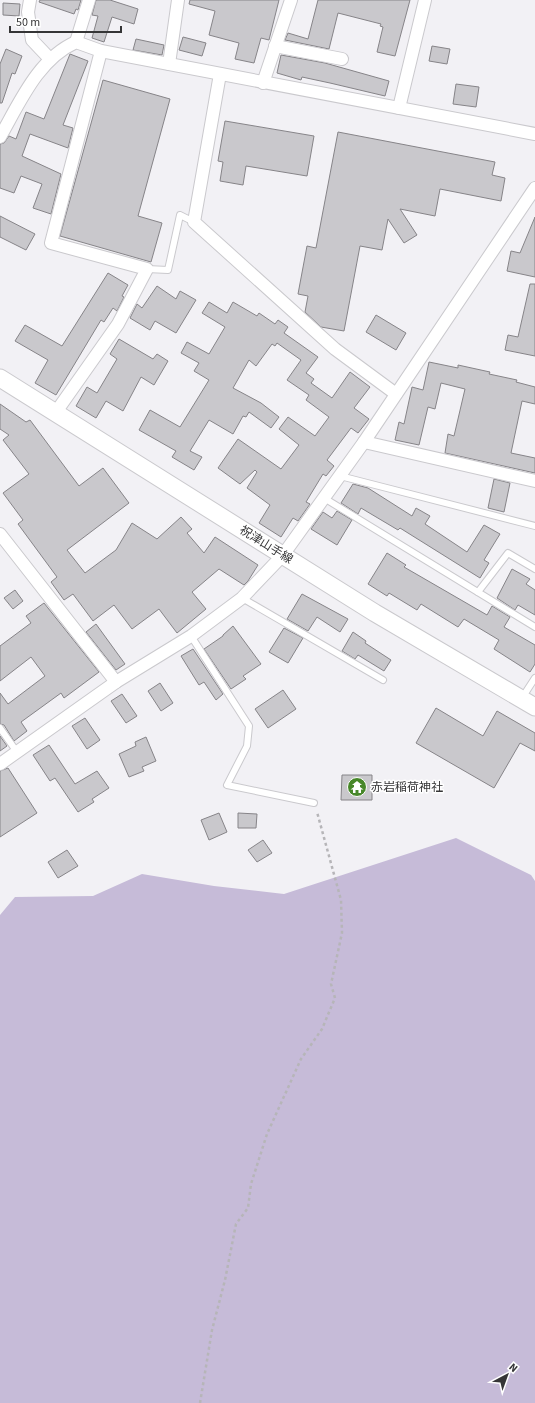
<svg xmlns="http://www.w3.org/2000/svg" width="535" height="1403" viewBox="0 0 535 1403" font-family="'Source Sans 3','Noto Sans JP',sans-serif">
<rect width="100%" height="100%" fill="#f2f1f5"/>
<path fill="#c6bbd8" d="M456 838 531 875 535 881V1403H0V915L15 897 93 896 142 874 214 886 284 894Z"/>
<g fill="#c9c8cc" stroke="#868488">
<path d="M40 0H81L78 10 76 9 74 14 39 2Z"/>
<path d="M96 0H110L138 9 134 24 112 17 104 42 92 38 98 16 92 15Z"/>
<path d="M190 0H279L269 40 261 38 254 63 235 59 239 43 209 35 215 11 189 4Z"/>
<path d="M318 0H410L395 56 377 52 383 27 380 26 381 24 338 13 329 49 285 40 288 33 308 39Z"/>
<path d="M3 3 20 4 19 16 3 15Z"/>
<path d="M183 37 206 43 202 56 179 50Z"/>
<path d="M136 39 164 45 162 55 133 50Z"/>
<path d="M432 46 450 49 447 64 429 61Z"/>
<path d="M6 49 22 56 15 74 12 73 2 103H0V64Z"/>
<path d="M70 54 88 61 63 125 73 128 68 148 30 134 22 156 61 174 51 214 33 208 42 184 21 176 14 193 0 188V144L4 143 9 136 16 139 26 112 44 119Z"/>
<path d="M281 55 325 63 389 81 385 96 330 83 302 77 301 80 277 73Z"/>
<path d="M103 80 170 99 138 216 162 223 151 262 60 236Z"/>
<path d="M456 84 479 87 476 107 453 104Z"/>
<path d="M225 121 314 136 307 176 246 166 243 185 220 181 223 162 218 161Z"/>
<path d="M338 132 495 162 492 175 505 178 501 201 440 189 435 216 400 209 417 235 404 243 388 219 382 250 360 246 344 331 321 327 305 312 308 296 298 294 307 246 316 248Z"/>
<path d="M0 216 35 234 26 250 0 237Z"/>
<path d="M535 217V277L507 271 511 251 520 253Z"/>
<path d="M108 273 128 285 122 296 124 297 117 311 113 308 104 322 101 320 56 395 35 383 48 360 15 341 25 325 62 346Z"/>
<path d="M530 284H535V356L505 350 508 335 518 337Z"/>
<path d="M157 286 176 299 180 291 196 300 176 333 155 321 150 330 130 318 137 304 142 308Z"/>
<path d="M209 302 227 313 233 302 257 316 259 313 275 324 278 320 288 327 284 333 318 357 306 373 314 379 311 383 332 398 350 372 370 387 354 408 369 419 358 433 351 428 327 460 334 466 326 476 323 474 306 502 310 504 298 521 293 518 281 537 259 523 270 505 247 488 257 472 255 470 240 484 218 468 238 439 281 469 299 445 279 429 288 417 315 436 329 417 306 400 309 395 287 380 301 360 277 343 275 346 272 344 256 366 249 360 233 388 261 403 279 417 271 428 249 412 246 417 243 416 233 434 209 420 190 451 202 457 194 470 172 457 176 451 139 430 150 410 180 427 209 380 194 371 199 363 181 353 187 342 209 354 225 327 202 313Z"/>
<path d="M376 315 406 333 396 350 366 332Z"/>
<path d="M119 339 153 359 157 354 168 361 154 385 141 377 123 411 106 401 96 418 76 406 87 387 97 393 117 359 110 354Z"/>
<path d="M429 362 458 368V365L490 372 489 374 517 380 516 382 535 387V404L522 401 511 453 535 458V473L445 453 448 434 454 436 465 389 441 383 435 409 428 407 419 445 395 440 399 422 404 424 412 387 423 390Z"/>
<path d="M0 404 26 422 30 420 79 486 103 468 129 503 67 550 85 573 116 550 132 523 157 539 181 517 192 529 187 533 204 553 215 537 258 565 248 581 244 585 219 569 192 592 206 609 177 633 159 609 132 629 114 605 93 621 73 594 64 600 51 582 57 577 18 524 23 520 3 493 29 474 3 440 9 435 0 429Z"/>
<path d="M494 479 510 483 504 512 488 508Z"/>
<path d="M353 484 368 488 412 516 416 508 430 516 425 524 467 552 484 525 500 534 484 560 489 563 480 578 400 528 398 530 361 508 358 514 341 503Z"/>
<path d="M337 511 352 520 337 545 311 529 323 512 332 518Z"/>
<path d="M387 553 406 565 404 567 487 615 492 606 510 617 504 627 535 645V664L530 672 494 649 499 640 464 619 458 627 421 604 417 610 389 593 387 596 368 584Z"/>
<path d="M512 569 530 579 526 584 535 590V615L518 605 515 610 497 598Z"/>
<path d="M15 590 23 601 13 609 4 598Z"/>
<path d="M302 594 348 619 340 632 317 617 308 631 287 619Z"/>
<path d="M44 603 99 672 64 698 61 693 21 722 27 731 14 741 4 725 0 724V693L8 704 45 676 31 657 0 681V646L31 623 26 616Z"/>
<path d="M96 624 125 664 116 670 86 632Z"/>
<path d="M233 626 261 664 243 676 246 679 231 689 204 649 223 636V635Z"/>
<path d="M284 628 303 638 288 663 269 652Z"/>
<path d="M353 632 366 641 365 643 391 660 384 671 358 655 355 659 342 651Z"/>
<path d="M193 649 223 694 216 700 204 682 199 685 181 656Z"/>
<path d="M160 683 173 703 161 711 148 691Z"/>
<path d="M283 690 296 709 268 728 255 709Z"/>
<path d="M122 694 137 716 126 723 111 701Z"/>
<path d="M436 708 483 736 497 711 535 733V751L520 743 494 788 416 743Z"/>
<path d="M85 718 100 740 87 749 72 726Z"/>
<path d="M0 736 7 746 0 751Z"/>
<path d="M146 737 156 761 142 767 144 771 129 777 119 754 136 746 135 742Z"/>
<path d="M49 745 75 784 97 771 109 788 92 799 94 802 78 812 55 778 50 781 33 755Z"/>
<path d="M8 768 37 813 0 837V771Z"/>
<path d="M342 775H372V800H341Z"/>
<path d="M219 813 227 832 209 840 201 820Z"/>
<path d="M238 813 257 814 256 828H238Z"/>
<path d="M263 840 272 853 257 862 248 850Z"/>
<path d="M67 850 78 866 58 878 48 862Z"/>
</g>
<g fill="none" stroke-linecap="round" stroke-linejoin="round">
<defs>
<g id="lane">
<path d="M147 269 168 270 180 215 194 222"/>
<path d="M340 476 535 526"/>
<path d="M324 498 535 627"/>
<path d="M478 592 508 553 535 569"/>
<path d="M242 598 383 680"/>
<path d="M191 636 249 726 247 746 227 785 314 803"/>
<path d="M522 698 535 678"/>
<path d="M0 728 17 752"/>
</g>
<g id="street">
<path d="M30 0 28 12 32 40 50 59"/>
<path d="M76 42 89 0"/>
<path d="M275 46 342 59"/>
<path d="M169 64 178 0"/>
<path d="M220 74 194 222 335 349 396 394"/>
<path d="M263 83 291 0"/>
<path d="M399 108 425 0"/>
<path d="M0 137C20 102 38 59 76 42L101 51 535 134"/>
<path d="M56 412 118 324 147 269 51 243 101 51"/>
<path d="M364 442 535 481"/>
<path d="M0 534 116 682"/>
<path d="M0 764 116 682 191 636 242 598 283 555 364 442 535 188"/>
</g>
<path id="secondary" d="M0 378 375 613 535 707"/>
</defs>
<use href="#lane" stroke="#cac9cd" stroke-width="8"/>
<use href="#street" stroke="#cac9cd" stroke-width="14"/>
<use href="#secondary" stroke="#cac9cd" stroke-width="19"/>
<path stroke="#b6b5b8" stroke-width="2.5" stroke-dasharray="3 3" stroke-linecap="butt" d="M200 1403 212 1330 225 1280 236 1224 248 1208 251 1184 267 1134 301 1059 322 1029 335 998 331 984 342 933 341 900 317 812"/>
<use href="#lane" stroke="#fff" stroke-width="6"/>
<use href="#street" stroke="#fff" stroke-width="12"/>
<use href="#secondary" stroke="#fff" stroke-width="17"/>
</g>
<defs>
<symbol id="temple-disc" viewBox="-11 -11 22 22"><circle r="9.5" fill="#478729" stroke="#fff"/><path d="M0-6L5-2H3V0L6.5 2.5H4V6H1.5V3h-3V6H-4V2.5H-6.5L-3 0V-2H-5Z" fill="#fff"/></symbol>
</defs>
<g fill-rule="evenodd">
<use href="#temple-disc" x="346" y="776" width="22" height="22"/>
</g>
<g text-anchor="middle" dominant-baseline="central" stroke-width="3" stroke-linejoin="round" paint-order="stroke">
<g font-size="12" fill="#353536" stroke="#fff">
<text transform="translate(266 545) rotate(32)">祝津山手線</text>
</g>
<g font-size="12" fill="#353536" stroke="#fff" text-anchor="start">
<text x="371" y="787">赤岩稲荷神社</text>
</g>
</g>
<g transform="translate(507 1375) rotate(41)" stroke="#ffffff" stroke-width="3" paint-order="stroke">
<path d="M0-3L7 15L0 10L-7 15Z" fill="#353536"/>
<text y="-6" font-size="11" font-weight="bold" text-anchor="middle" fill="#353536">N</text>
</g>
<path d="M10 26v6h111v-6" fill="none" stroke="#353536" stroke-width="2"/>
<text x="16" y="26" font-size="12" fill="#353536" stroke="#ffffff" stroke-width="3" paint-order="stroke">50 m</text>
</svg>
